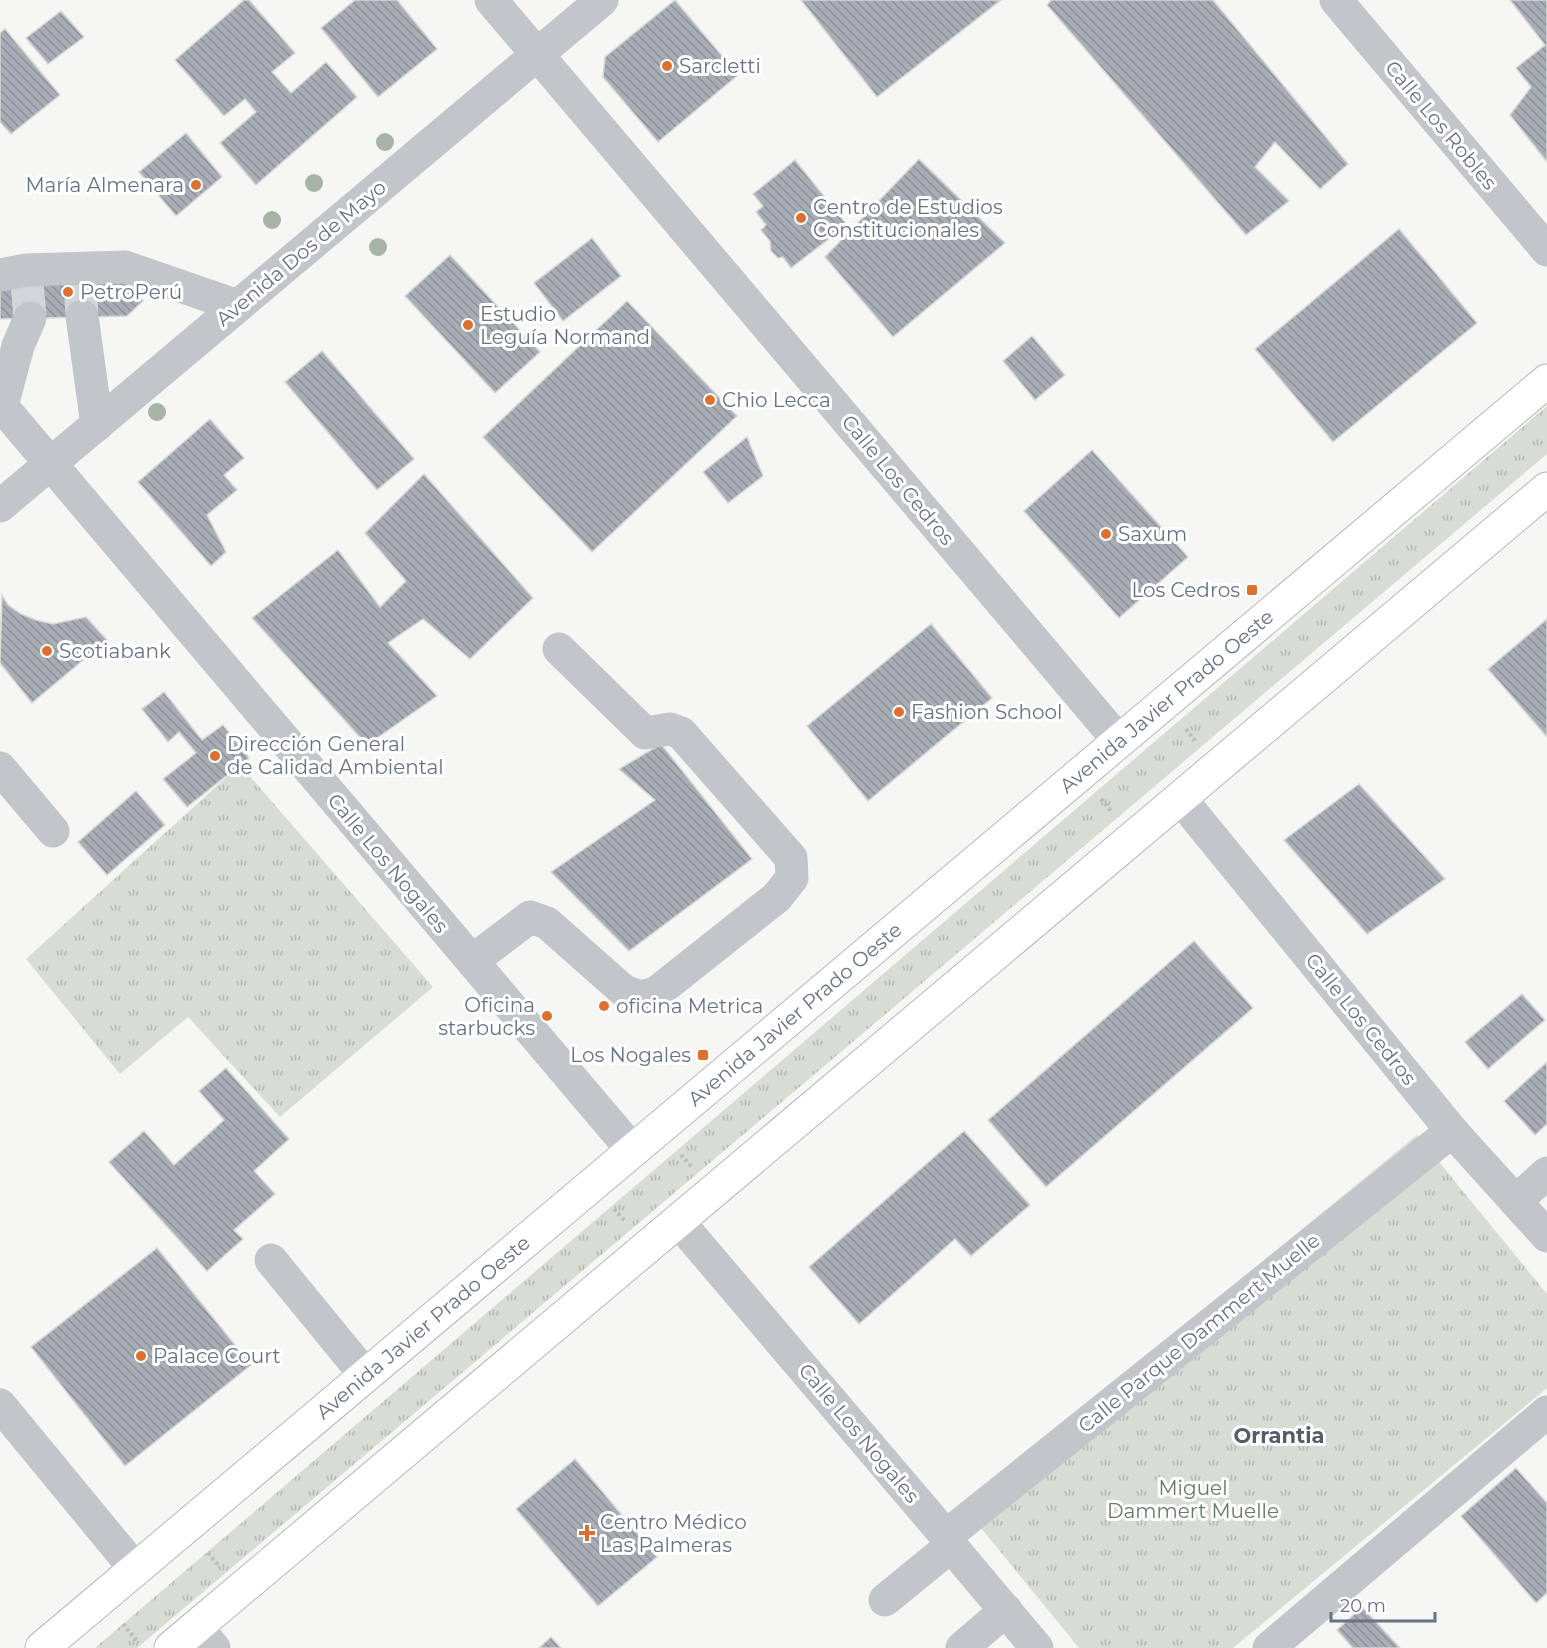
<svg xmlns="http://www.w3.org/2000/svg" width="1547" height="1648" viewBox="0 0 1547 1648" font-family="Montserrat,sans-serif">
<defs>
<pattern id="grass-tufts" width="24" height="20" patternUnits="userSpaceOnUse" patternTransform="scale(1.5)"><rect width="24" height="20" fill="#d7ddd5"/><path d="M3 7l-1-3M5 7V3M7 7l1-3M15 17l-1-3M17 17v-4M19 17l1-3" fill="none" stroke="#b2b8b2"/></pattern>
<pattern id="building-back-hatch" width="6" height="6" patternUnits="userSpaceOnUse" patternTransform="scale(1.5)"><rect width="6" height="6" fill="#a9aeb6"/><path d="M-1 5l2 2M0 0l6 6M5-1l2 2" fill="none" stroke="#8d929a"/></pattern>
</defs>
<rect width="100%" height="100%" fill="#f6f7f4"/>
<g fill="url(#grass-tufts)">
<path d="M1547 406V454L137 1648H95Z"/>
<path d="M240 765 433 987 280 1117 188 1017 120 1074 26 959Z"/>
<path d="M1417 1135 1547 1294V1388L1233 1648H1079L963 1506Z"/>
</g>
<g fill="url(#building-back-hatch)" stroke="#d8d8d6" stroke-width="1.5">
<path d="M244 0H249L295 53 272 72 291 93 326 62 357 97 256 185 220 143 256 112 245 99 224 116 175 60Z"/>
<path d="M355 0H397L437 49 378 97 321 28Z"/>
<path d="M675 0 738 75 658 142 603 77 605 57Z"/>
<path d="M801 0H1001L877 97Z"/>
<path d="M1051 0H1213L1348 164 1320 189 1275 142 1255 167 1289 201 1246 235 1047 5Z"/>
<path d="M1510 0H1547V162L1510 115 1531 87 1516 68 1545 45Z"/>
<path d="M61 11 84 37 48 64 26 38Z"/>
<path d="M5 29 60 95 11 134 0 122V33Z"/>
<path d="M186 133 222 177 176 216 139 172Z"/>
<path d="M919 159 1005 243 893 337 825 257Z"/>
<path d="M795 160 847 225 791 268 783 257 778 258 771 251 770 241 761 230 766 225 756 212 763 206 753 194Z"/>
<path d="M1399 229 1477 323 1333 442 1255 349Z"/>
<path d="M592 238 621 276 563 321 534 283Z"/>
<path d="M450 255 540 352 495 393 405 296Z"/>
<path d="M125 277 143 301 127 316 0 319V284Z"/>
<path d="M627 301 737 416 592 552 483 437Z"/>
<path d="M1032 336 1065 375 1035 400 1003 361Z"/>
<path d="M322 351 414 459 377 490 285 382Z"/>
<path d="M210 419 244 458 224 475 237 490 207 515 226 552 211 566 138 482Z"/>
<path d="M747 437 763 476 728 503 703 472Z"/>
<path d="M1092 450 1188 557 1119 618 1024 511Z"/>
<path d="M424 474 533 598 470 659 423 619 388 643 437 696 367 745 252 618 338 550 380 607 406 581 365 533Z"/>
<path d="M2 595 8 605 21 614 36 620 53 624 86 617 107 640 32 703 0 663Z"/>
<path d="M1547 619V737L1488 669Z"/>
<path d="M931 624 992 698 868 801 807 726Z"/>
<path d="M164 692 202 740 223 725 249 758 187 807 163 779 196 753 179 732 168 742 142 709Z"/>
<path d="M661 744 752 859 629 951 551 872 655 800 619 769Z"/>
<path d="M1359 784 1445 879 1367 934 1284 840Z"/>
<path d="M136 791 165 825 107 875 78 842Z"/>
<path d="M1194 941 1253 1008 1046 1187 988 1120Z"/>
<path d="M1522 994 1545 1020 1488 1069 1465 1042Z"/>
<path d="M1547 1062V1124L1535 1135 1504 1101Z"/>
<path d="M226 1068 289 1139 254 1171 275 1194 234 1230 243 1239 207 1271 109 1162 144 1131 174 1165 224 1120 199 1091Z"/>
<path d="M964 1131 1030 1205 971 1256 955 1239 859 1324 809 1267Z"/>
<path d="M157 1248 251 1365 125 1466 31 1347Z"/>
<path d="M575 1459 657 1557 598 1606 516 1509Z"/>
<path d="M1516 1468 1547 1503V1593L1536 1603 1461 1516Z"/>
<path d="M1362 1607 1400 1648H1353L1337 1630Z"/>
<path d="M551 1637 561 1648H539Z"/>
</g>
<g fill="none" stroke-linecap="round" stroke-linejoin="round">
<g stroke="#d2d6d8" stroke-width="33" stroke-dasharray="33 16" stroke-linecap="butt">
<path d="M80 279 82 316"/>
<path d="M27 282 30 318"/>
</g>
<defs>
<g id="major">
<path id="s1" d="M42 1648 1547 381"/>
<path d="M171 1648 1547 489"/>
</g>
</defs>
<use href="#major" stroke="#b5b9bd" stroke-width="35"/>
<g stroke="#babcbf" stroke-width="4" stroke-dasharray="3 3" stroke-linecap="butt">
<path d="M1186 729 1196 742"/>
<path d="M1101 799 1112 812"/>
<path d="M681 1155 692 1167"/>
<path d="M614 1209 625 1221"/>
<path d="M208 1553 219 1566"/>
<path d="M123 1624 138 1642"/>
</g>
<g stroke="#c2c5c9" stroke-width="33">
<path d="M491 0 1119 741"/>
<path d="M1336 0 1547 250"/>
<path d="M0 275 26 270 125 267 238 306"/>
<path d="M82 316 97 425"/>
<path d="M0 404 633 1151"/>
<path d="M2 406 18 346 30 318"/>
<path d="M0 506 602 0"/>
<path d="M0 768 53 831"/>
<path d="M1180 798 1452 1131 1547 1236"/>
<path d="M472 961 530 917 547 923 624 991 640 997 656 993 777 897 792 878 791 858 681 733 670 729 645 733 559 649"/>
<path d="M1517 1200 1547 1173"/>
<path d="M678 1221 946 1536 951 1546 1037 1648"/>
<path d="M271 1260 366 1376"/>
<path d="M0 1405 136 1570"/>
<path d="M946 1536 1452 1131"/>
<path d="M885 1600 951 1546"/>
<path d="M196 1627 214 1648"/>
<path d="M962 1648 1006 1610"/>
<path d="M1269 1648 1547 1412"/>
</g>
<use href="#major" stroke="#fff" stroke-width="33"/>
</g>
<g fill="#a7b3a5">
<circle cx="385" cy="142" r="9"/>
<circle cx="314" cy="183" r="9"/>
<circle cx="272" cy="220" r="9"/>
<circle cx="378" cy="247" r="9"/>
<circle cx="157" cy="412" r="9"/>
</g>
<g fill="#dc712f" stroke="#fff" stroke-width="2">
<circle cx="667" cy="66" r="6"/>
<circle cx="196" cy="185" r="6"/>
<circle cx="801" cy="218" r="6"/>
<circle cx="68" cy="292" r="6"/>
<circle cx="468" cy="325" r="6"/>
<circle cx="710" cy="400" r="6"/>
<circle cx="1106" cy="534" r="6"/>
<rect x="1246" y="584" width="12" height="12" rx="3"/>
<circle cx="47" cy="651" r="6"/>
<circle cx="899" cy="712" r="6"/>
<circle cx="215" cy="756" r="6"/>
<circle cx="604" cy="1006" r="6"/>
<circle cx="547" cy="1016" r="6"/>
<rect x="697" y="1049" width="12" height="12" rx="3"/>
<circle cx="141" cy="1356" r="6"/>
<path d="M584 1524h6v6h6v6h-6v6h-6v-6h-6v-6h6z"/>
</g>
<g text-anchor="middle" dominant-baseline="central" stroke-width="6" stroke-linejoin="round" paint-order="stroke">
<g font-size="20" fill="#677384" stroke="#fff" text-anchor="start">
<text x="679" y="66">Sarcletti</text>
<text x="184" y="185" text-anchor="end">María Almenara</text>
<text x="813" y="207">Centro de Estudios<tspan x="813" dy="23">Constitucionales</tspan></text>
<text x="80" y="292">PetroPerú</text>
<text x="480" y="314">Estudio<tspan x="480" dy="23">Leguía Normand</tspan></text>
<text x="722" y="400">Chio Lecca</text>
<text x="1118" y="534">Saxum</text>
<text x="1240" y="590" text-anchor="end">Los Cedros</text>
<text x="59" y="651">Scotiabank</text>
<text x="911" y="712">Fashion School</text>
<text x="227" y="744">Dirección General<tspan x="227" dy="23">de Calidad Ambiental</tspan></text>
<text x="535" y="1005" text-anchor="end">Oficina<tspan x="535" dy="23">starbucks</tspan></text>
<text x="616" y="1006">oficina Metrica</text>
<text x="691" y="1055" text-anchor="end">Los Nogales</text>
<text x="153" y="1356">Palace Court</text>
<text x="600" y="1522">Centro Médico<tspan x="600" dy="23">Las Palmeras</tspan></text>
</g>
<g font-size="20" fill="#677384" stroke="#fff">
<text transform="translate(1441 125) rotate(50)">Calle Los Robles</text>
<text transform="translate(301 253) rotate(-40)">Avenida Dos de Mayo</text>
<text transform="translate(898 480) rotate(50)">Calle Los Cedros</text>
<text stroke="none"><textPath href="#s1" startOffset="1470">Avenida Javier Prado Oeste</textPath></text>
<text transform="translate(388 863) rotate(50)">Calle Los Nogales</text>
<text stroke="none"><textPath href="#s1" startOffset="984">Avenida Javier Prado Oeste</textPath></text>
<text transform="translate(1361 1019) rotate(51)">Calle Los Cedros</text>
<text stroke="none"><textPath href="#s1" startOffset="498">Avenida Javier Prado Oeste</textPath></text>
<text transform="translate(1199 1333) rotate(-39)">Calle Parque Dammert Muelle</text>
<text transform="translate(859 1433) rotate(50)">Calle Los Nogales</text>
</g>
<g font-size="20" fill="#677b65" stroke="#fff">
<text x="1193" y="1488">Miguel<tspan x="1193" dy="23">Dammert Muelle</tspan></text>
</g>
<g font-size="21" font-weight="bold" fill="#555d69" stroke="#fff">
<text x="1279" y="1435">Orrantia</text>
</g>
</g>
<path d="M1331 1612v9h104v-9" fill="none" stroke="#677384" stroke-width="3"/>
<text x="1340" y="1612" font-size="18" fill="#677384" stroke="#ffffff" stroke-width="4.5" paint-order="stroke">20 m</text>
</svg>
